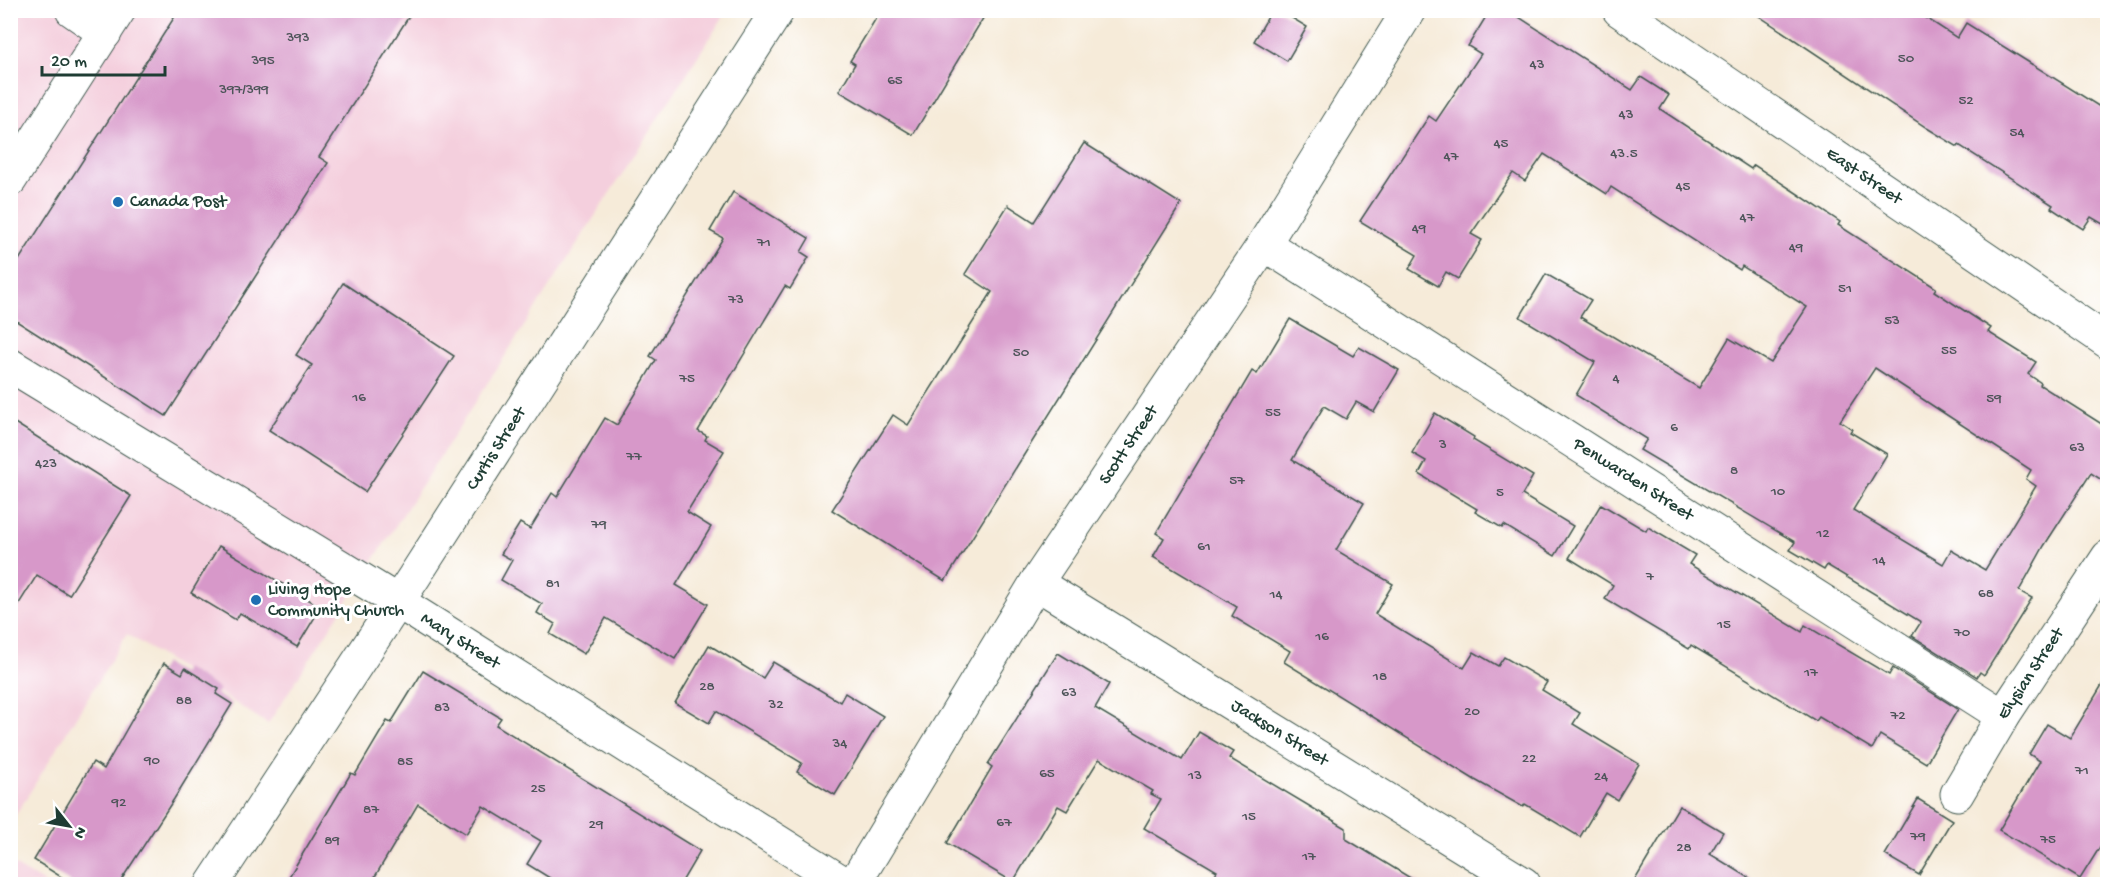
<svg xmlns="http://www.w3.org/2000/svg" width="2118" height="895" viewBox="0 0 2118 895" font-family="'Gochi Hand',sans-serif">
<rect width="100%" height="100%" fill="#fff"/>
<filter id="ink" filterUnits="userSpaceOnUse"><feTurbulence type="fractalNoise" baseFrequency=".0167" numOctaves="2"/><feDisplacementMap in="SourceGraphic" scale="12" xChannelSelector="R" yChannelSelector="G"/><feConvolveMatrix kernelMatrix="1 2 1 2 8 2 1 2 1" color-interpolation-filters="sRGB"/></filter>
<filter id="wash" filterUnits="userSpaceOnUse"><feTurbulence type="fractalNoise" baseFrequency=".008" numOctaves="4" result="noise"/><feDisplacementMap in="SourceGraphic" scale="24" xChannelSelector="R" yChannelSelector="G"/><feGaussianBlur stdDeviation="1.35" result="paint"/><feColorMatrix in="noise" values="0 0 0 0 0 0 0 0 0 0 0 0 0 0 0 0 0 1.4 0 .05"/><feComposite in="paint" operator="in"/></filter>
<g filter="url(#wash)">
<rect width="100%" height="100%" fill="#f6ebd9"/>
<g fill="#f4cfdd">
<path d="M11 11H727L268 724 127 634 11 823Z"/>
<path d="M10 863H11L46 884H11Z"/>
</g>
<g id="blocks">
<g fill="#d798c9" fill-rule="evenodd">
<path d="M179 10H413L319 157 328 163 166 416 10 317V274Z"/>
<path d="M881 10H988L913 135 839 91 855 64 850 61Z"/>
<path d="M1272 10H1279L1307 27 1287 61 1254 41Z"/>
<path d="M1490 10H1508L1632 90 1641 77 1669 95 1660 109 1751 169 1754 165 1792 190 1840 222 1838 225 1936 288 1934 291 1991 328 1988 332 2036 362 2028 374 2041 383 2040 385 2108 428V484L2091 473 2044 546 2019 591 2032 598 1984 675 1980 672 1977 677 1912 636 1921 622 1827 565 1824 570 1790 550 1795 542 1640 450 1647 439 1576 395 1595 362 1520 317 1546 274 1591 300 1580 317 1699 388 1729 338 1771 363 1807 307 1742 266 1740 270 1611 187 1607 194 1544 154 1525 181 1513 173 1471 234 1482 240 1458 279 1446 272 1438 286 1409 269 1417 255 1360 221 1429 116 1436 121 1481 54 1468 46ZM1875 368 2031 470 2026 479 2036 486 1985 570 1951 550 1943 564 1853 510 1887 454 1850 432 1852 429 1840 421Z"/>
<path d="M1750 10H1914L1957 38 1966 23 2108 112V227L2091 217 2083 229 2051 208 2053 205 1959 145 1958 147 1927 128Z"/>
<path d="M1084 143 1181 204 945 581 832 510 893 415 908 425 992 292 965 274 1008 205 1034 222Z"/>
<path d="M733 192 809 238 801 252 809 257 790 289 785 286 698 431 707 436 705 440 724 451 687 512 711 527 676 585 708 604 675 659 606 618 584 654 550 634 555 624 537 613 542 604 501 580 512 560 501 554 520 523 530 529 552 493 557 497 605 418 617 425 656 360 650 356 723 238 710 231Z"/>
<path d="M343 283 454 356 365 492 269 430 312 365 296 355Z"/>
<path d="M1290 319 1353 356 1359 347 1399 370 1374 412 1356 402 1346 419 1324 406 1292 460 1364 503 1336 550 1393 584 1375 614 1464 668 1474 652 1498 666 1504 657 1547 682 1542 690 1580 713 1573 724 1639 764 1617 800 1606 793 1580 837 1525 804 1523 807 1475 780 1284 662 1290 651 1232 616 1237 607 1153 557 1164 538 1156 533 1252 371 1257 374Z"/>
<path d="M1435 413 1474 437 1473 440 1533 476 1522 495 1573 526 1555 556 1504 525 1502 528 1475 512 1477 509 1419 474 1426 461 1412 453Z"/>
<path d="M10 420 131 496 69 595 37 575 10 618Z"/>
<path d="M1601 504 1646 531 1648 527 1695 555 1689 564 1802 632 1805 625 1889 675 1893 668 1958 709 1926 763 1880 735 1872 749 1819 717 1816 721 1691 645 1689 649 1605 599 1613 585 1569 558Z"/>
<path d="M219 546 321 607 297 647 240 613 236 620 191 593Z"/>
<path d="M709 645 763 678 773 662 840 702 845 693 883 716 835 795 797 772 802 763 716 711 709 723 675 703Z"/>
<path d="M1058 653 1109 684 1095 708 1182 760 1199 732 1233 752 1229 758 1346 828V839L1422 885H1209L1217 871 1144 828 1161 799 1151 794 1153 791 1099 759 1067 811 1058 806 1013 882 947 843 992 767 988 764Z"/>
<path d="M164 663 182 674 185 668 219 689 216 694 232 704 174 799 118 885H74L34 860 93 762 104 769Z"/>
<path d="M423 671 501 718 496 725 700 851 680 885H561L527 864 541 841 483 806 466 834 418 804 370 885H284L351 773 355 775 387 721 391 723Z"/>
<path d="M2108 675V834L2080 879 1999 830 2040 761 2029 754 2047 724 2070 738Z"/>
<path d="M1918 799 1952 820 1919 875 1885 855Z"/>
<path d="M1679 806 1723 832 1710 854 1761 885H1632Z"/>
</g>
</g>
</g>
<g filter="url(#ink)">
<use href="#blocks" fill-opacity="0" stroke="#3f574d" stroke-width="1.5"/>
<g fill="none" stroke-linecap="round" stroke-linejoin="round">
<defs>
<g id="minor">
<path d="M72 10 105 33"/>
<path id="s1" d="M1619 10 2108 342"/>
<path id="s2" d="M1264 244 2003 716"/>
<path id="s3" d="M10 365 397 601 845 884"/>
<path id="s4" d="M1036 583 1524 884"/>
<path id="s5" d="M1957 794 2003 716 2108 557"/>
<path id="s6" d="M212 884 414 577 778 10"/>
<path id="s7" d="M854 884 1036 583 1264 244 1409 10"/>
</g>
<path id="major" d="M10 180 119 10"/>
</defs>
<use href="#minor" stroke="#3f574d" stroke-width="35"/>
<use href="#major" stroke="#3f574d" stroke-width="35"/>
<use href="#minor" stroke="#fff" stroke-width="33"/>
<use href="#major" stroke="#fff" stroke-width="33"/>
</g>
</g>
<g fill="#1f6fb2" stroke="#fff" stroke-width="2">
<circle cx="118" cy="202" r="6"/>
<circle cx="256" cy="600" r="6"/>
</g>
<g text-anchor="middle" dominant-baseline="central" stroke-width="6" stroke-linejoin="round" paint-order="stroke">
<g font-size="15" fill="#4d5459">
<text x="298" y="38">393</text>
<text x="1906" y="59">50</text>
<text x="263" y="61">395</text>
<text x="1537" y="65">43</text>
<text x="895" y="81">65</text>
<text x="244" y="90">397/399</text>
<text x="1966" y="101">52</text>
<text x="1626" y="115">43</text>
<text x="2017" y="133">54</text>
<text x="1501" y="144">45</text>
<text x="1624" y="154">43.5</text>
<text x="1451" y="157">47</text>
<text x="1683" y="187">45</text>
<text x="1747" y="218">47</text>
<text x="1419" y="229">49</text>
<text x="764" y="243">71</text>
<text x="1796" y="248">49</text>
<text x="1845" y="289">51</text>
<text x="736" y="300">73</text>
<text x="1892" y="321">53</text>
<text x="1949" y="351">55</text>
<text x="1021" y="353">50</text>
<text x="687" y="379">75</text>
<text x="1616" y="379">4</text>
<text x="359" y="398">16</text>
<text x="1994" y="399">59</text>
<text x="1273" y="413">55</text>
<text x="1674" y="428">6</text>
<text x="1443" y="445">3</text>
<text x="2077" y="448">63</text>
<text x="634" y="457">77</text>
<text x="46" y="464">423</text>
<text x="1734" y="471">8</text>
<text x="1237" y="481">57</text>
<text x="1778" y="492">10</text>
<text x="1500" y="493">5</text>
<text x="599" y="525">79</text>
<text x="1823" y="534">12</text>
<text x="1204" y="547">61</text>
<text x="1879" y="561">14</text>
<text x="1650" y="577">7</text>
<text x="553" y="584">81</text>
<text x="1986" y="594">68</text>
<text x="1276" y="595">14</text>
<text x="1724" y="625">15</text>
<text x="1962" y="633">70</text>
<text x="1322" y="637">16</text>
<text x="1811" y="673">17</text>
<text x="1380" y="677">18</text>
<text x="707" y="687">28</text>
<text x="1069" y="693">63</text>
<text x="184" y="701">88</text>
<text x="776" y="705">32</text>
<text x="442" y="708">83</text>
<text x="1472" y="712">20</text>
<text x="1898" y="716">72</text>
<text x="840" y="744">34</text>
<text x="1529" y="759">22</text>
<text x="152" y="761">90</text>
<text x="405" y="762">85</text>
<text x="2082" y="771">71</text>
<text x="1047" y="774">65</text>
<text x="1195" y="776">13</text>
<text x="1601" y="777">24</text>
<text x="538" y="789">25</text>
<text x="119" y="803">92</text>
<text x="371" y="810">87</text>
<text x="1249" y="817">15</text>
<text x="1004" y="823">67</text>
<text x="596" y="825">29</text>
<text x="1918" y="837">79</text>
<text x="2048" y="840">75</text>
<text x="332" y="841">89</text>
<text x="1684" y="848">28</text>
<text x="1309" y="857">17</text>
</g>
<g font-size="18" fill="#1f3d34" stroke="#fff">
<text stroke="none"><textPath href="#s1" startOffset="296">East Street</textPath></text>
<text stroke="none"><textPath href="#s7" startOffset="518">Scott Street</textPath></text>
<text stroke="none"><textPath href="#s6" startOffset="520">Curtis Street</textPath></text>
<text stroke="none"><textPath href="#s2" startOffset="438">Penwarden Street</textPath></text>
<text stroke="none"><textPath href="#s3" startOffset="528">Mary Street</textPath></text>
<text stroke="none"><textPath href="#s5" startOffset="141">Elysian Street</textPath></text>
<text stroke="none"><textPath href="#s4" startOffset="286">Jackson Street</textPath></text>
</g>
<g font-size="18" fill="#1f3d34" stroke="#fff" text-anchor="start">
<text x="130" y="202">Canada Post</text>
<text x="268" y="590">Living Hope<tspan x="268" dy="21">Community Church</tspan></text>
</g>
</g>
<rect width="2118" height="895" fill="none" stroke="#fff" stroke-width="36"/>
<g transform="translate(69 826) rotate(121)" stroke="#ffffff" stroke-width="4.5" paint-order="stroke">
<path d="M0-4.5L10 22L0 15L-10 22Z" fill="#1f3d34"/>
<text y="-9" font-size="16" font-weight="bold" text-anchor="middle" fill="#1f3d34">N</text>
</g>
<path d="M42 66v9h123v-9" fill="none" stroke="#1f3d34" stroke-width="3"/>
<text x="51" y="66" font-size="18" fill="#1f3d34" stroke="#ffffff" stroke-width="4.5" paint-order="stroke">20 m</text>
</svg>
